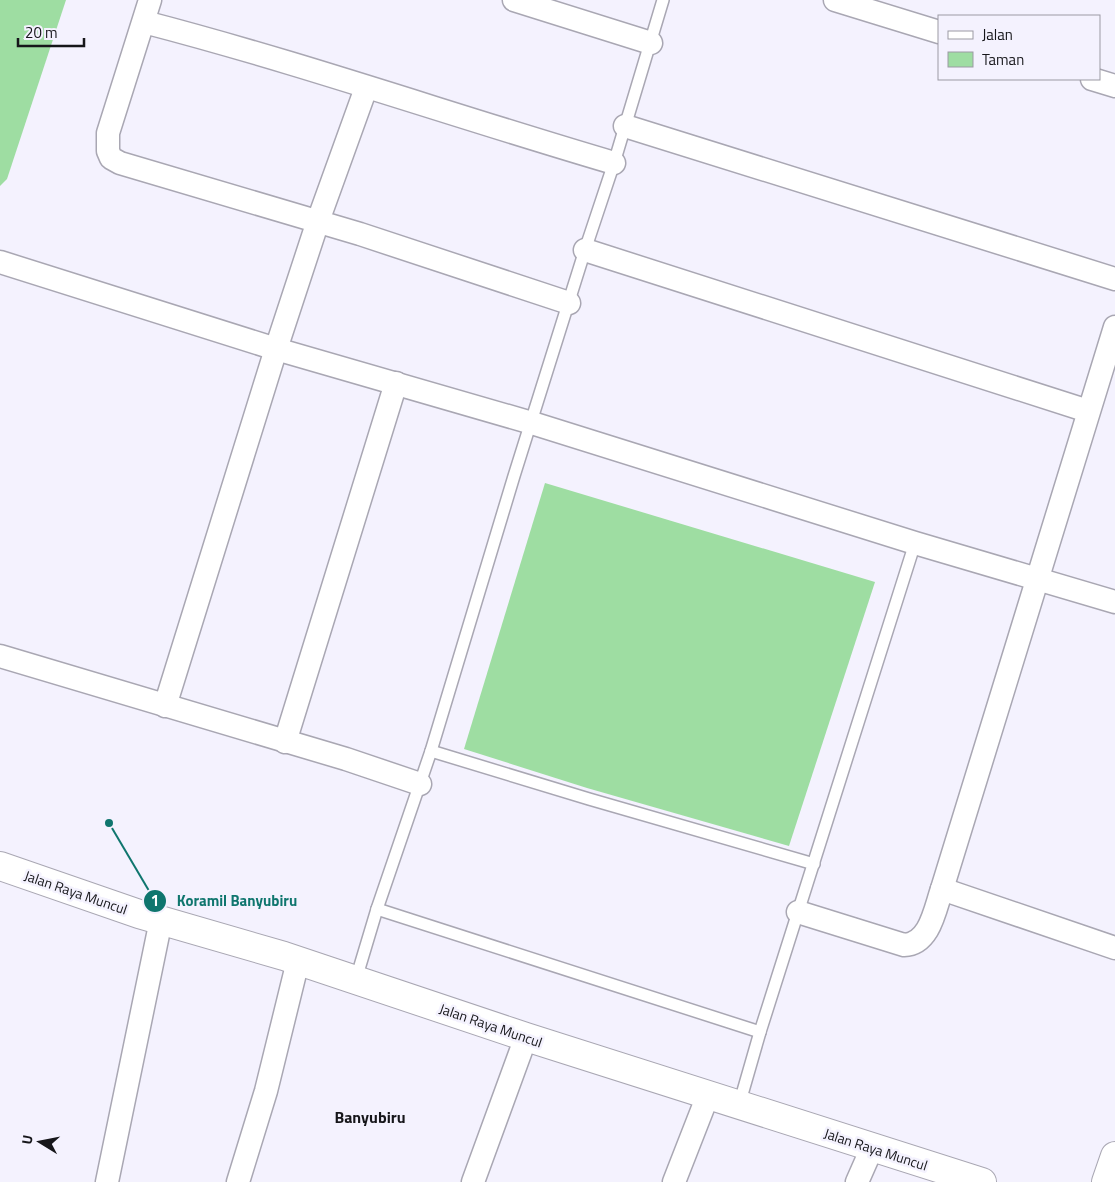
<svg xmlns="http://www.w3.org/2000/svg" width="1115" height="1182" viewBox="0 0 1115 1182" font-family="'Titillium Web',sans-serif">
<rect width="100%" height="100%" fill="#f4f2fe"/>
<g fill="#9edda2">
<path d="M0 0H66L7 179 0 186Z"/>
<path d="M545 483 875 582 789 846 587 788 464 749Z"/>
</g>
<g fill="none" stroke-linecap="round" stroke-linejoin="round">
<defs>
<g id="lane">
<path d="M431 751 589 799 814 864"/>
<path d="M377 909 760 1032"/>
<path d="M356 979 377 909 431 751 514 476 585 250 614 163 663 0"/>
<path d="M739 1105 760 1032 915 543"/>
</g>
<g id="street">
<path d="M150 0 108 133V151L111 158 120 163 360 234 569 303"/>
<path d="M514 0 651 43"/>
<path d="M835 0 939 32"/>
<path d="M144 22C302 63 457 117 614 163"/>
<path d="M1092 79 1115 86"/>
<path d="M625 126 1115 279"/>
<path d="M585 250 1088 411"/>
<path d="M0 262 276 349 532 423 915 543 1115 602"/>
<path d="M0 656 346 759 420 784"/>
<path d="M165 706 276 349 318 221 366 88"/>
<path d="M285 742 396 383"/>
<path d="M942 889 1115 948"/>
<path d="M798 912 904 945C930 944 935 909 942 889L1115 327"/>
<path d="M107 1182 161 920"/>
<path d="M238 1182 266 1091 298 961"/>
<path d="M473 1182 526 1037"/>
<path d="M674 1182 708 1095"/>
<path d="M857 1182 872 1148"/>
</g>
<g id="secondary">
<path d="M0 866 139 914 284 956 526 1037 982 1182"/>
<path d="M1106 1182 1115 1156"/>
</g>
</defs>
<use href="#lane" stroke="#a9a7b3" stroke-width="14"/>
<use href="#street" stroke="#a9a7b3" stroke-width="25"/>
<use href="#secondary" stroke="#a9a7b3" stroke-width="30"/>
<use href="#lane" stroke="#fff" stroke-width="11"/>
<use href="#street" stroke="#fff" stroke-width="22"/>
<use href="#secondary" stroke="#fff" stroke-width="28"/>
</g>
<g text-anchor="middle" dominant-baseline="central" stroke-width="5" stroke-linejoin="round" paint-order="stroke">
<g font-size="14" fill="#16161a" stroke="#f4f2fe">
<text transform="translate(76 892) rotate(19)">Jalan Raya Muncul</text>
<text transform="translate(491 1025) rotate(19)">Jalan Raya Muncul</text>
<text transform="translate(876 1149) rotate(18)">Jalan Raya Muncul</text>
</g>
<g font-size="16" font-weight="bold" fill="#16161a" stroke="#f4f2fe">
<text x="370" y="1117">Banyubiru</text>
</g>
</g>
<path fill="none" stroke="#0f766e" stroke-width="2" d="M109 823L155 901"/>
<g fill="#0f766e" stroke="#f4f2fe" stroke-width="2">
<circle cx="109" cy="823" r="5"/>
<circle cx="155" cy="901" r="12"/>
</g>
<g font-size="15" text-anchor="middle" font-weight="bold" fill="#fff">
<text x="155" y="906">1</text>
</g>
<g font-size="15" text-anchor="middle" font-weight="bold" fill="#0f766e" stroke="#f4f2fe" stroke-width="5" stroke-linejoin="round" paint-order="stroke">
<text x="237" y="906">Koramil Banyubiru</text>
</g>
<rect x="938" y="15" width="162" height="65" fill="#f4f2fe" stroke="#9b9aa3"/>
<rect x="948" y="31" width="25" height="8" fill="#ffffff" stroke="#9b9aa3"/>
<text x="982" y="40" font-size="15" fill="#16161a">Jalan</text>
<rect x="948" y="52" width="25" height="15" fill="#9edda2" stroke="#9b9aa3"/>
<text x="982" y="65" font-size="15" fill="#16161a">Taman</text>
<g transform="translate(40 1142) rotate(280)" stroke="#f4f2fe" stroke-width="4" paint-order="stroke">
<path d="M0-4L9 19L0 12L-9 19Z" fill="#16161a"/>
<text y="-8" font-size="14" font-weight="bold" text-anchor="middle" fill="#16161a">U</text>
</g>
<path d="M18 38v8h66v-8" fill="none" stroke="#16161a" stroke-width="2.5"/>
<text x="25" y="38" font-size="15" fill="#16161a" stroke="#f4f2fe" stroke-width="4" paint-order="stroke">20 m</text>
</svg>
